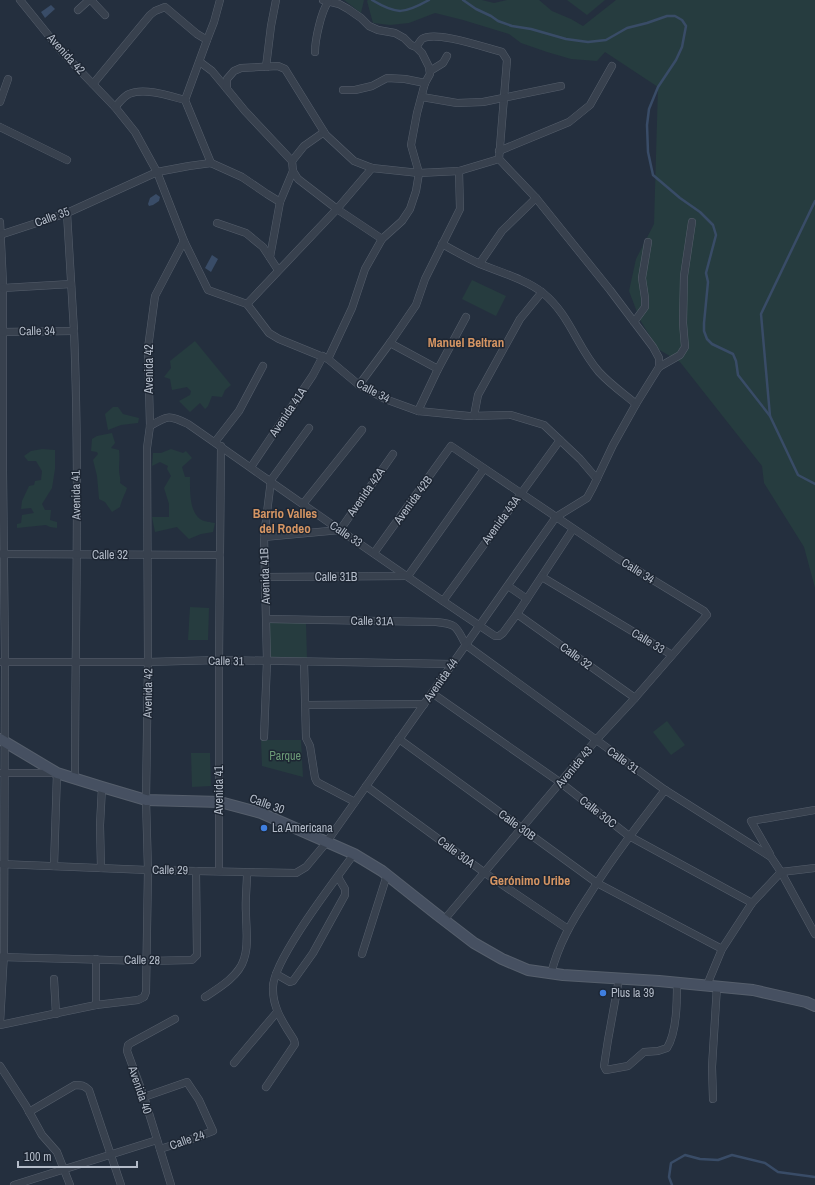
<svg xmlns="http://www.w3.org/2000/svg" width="815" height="1185" viewBox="0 0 815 1185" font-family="'Archivo Narrow',sans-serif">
<rect width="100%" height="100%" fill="#242f3e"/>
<g fill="#263c3f">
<path d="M344 0H364L361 13Z"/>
<path d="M368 0H482L494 3 507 0H539L552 11 571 19 583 26 616 0H815V588L804 547 764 483 762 466 680 362 658 349 640 320 629 291 636 259 654 224 658 87 605 52 597 61 571 59 547 52 521 43 509 34 463 20 435 13 409 23 390 25 373 23 367 1Z"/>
<path d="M567 0H605L587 15Z"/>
<path d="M472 280 506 296 496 316 462 299Z"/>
<path d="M195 341 231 385 225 390 222 397 212 396 208 406 205 409 200 403 190 412 179 401 190 395 191 391 187 387 172 390 170 379 164 377 171 368 170 361Z"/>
<path d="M113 407H118L123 414 139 418 138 423 121 425 108 430 105 414Z"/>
<path d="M112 433 115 443 111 448 119 450C120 458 119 463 119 470 119 475 121 478 120 483L127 488C125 494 122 499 120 507L112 512 105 502 99 499 97 476 93 460 98 454 97 452 91 451 92 439 97 436Z"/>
<path d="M42 449 55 450V469L52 488 42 504 45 510H51L50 520 57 522V528L50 527 46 525 17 528V524L21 523 22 515 34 513 31 508 21 509 22 501 29 486 34 485 35 481 41 480 42 471 36 461H28L24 456 31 451Z"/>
<path d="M171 449 183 453 186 451 192 458 182 467 185 477H190C190 489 189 511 200 519 204 522 211 522 215 523L213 532 201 534 189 539 177 527 155 532 152 517H169V504L164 488 171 476 167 469 168 466 160 462 152 466 153 453H161Z"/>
<path d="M190 607 209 608 208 640H188Z"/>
<path d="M270 621 306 623 307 659 268 660Z"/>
<path d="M667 721 685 745 671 755 653 732Z"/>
<path d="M261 740H301L303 777 262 766Z"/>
<path d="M191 753H210L211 786 192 787Z"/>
</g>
<g fill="#394c67">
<path d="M51 5 55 9 45 18 41 12Z"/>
<path d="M156 194 160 197 159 201 153 205 149 206 148 204 150 198Z"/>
<path d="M212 255 218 259 211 272 205 268Z"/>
</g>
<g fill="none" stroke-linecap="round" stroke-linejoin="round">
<g stroke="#394c67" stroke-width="2.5">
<path d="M372 0C397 15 404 14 429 0"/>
<path d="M463 0 476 9 491 16 498 21 512 26 531 29 566 39 588 42 606 40 627 28 647 23 667 16H675L682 20 686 26 682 47 676 60 658 87 649 109 647 125 648 152 653 175 680 198 700 212 713 225 716 235 706 273 708 282 704 323V331L707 339 712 344 733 354 736 361 738 375 770 416"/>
<path d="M815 201 761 314 770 416 798 475 815 484"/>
<path d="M672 1185 669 1177 671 1163 685 1155 700 1159 718 1160 732 1155 765 1163 778 1172 815 1177"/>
</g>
<defs>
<g id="street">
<path d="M20 0 62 52 115 107 135 132 157 172 184 241 208 290 247 304 269 333 279 339 328 359 359 385 385 399 418 411 469 416 511 415 544 425 580 459 597 479"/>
<path d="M91 0 105 15"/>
<path d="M323 0 339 4 348 9 361 18 369 26 378 30 395 33 404 38 411 45 416 47 422 53 429 67 430 74 425 83 417 113 411 145 419 173 416 191 410 209 402 221 382 239 365 269 352 308 328 359"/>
<path d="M78 10 89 0"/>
<path d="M207 40 185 100 211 163"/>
<path d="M416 47C418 45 420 41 422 39 436 30 486 48 502 52L507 60 499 159"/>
<path d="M315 52C315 40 321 12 328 2"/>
<path d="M200 62 212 71 227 89"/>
<path d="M266 67 271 26 276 0"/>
<path d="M430 71 443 63 447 56"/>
<path d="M93 84 150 15 155 11 165 7 197 34 207 40 214 22 220 0"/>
<path d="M343 90H355L372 86 387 78 405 79 425 83"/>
<path d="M422 97 457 103 483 102 561 86"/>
<path d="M0 102 8 79"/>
<path d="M115 107C119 103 124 96 129 94 144 87 170 96 185 100"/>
<path d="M0 127 67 160"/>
<path d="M499 151 569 122 590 105 612 66"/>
<path d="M292 161 304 146 324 132"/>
<path d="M293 171 292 161 245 111 227 89V79L234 71 241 68 278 66 285 69 326 135 354 161 372 168 419 173 459 171 499 159 536 198 610 290 653 347 659 358V367"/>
<path d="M67 213C69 252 72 291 74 331 80 480 75 629 75 778"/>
<path d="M0 222 3 284V471L5 661 4 953 0 1023"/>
<path d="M217 223 246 233 263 247 278 270"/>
<path d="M0 235 67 213 157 172 189 166 211 163 242 177 267 194 280 202 293 171 298 179 337 209 382 239"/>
<path d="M442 244C455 251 467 258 480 264 500 272 527 280 543 293 570 315 577 347 599 372 610 384 624 394 636 404"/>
<path d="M270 257 280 202"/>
<path d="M480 263 502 231 536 198"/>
<path d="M3 288 71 284"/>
<path d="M247 304 337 209 372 168"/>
<path d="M634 322 645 307V298L642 278 648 242"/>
<path d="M0 332 74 331"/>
<path d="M390 343 438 369"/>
<path d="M359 385 390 343 416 305 425 279 460 209 459 171"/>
<path d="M418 411 438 369 466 317"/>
<path d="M474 416 478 395 520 319 542 292"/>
<path d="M150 426C169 415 169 415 188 424 290 495 391 567 495 636H499L503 633 517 614 573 529"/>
<path d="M215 442 239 411 263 366"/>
<path d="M251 467 313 375 323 356"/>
<path d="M303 504 362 430"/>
<path d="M264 537 340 530 393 454"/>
<path d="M374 553 451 446 617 558 704 611 707 615 635 698 596 740 444 920"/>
<path d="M0 554 220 555"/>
<path d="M265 577 408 576 484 469"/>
<path d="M542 577 672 655"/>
<path d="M508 586 527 599"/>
<path d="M443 601 560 440"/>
<path d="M517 614 635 698"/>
<path d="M267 619 436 622C458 624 456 627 466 645L665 790 771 857 781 872 815 934"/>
<path d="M0 662H148L219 660 453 664"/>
<path d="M304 662 306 738 310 746 315 778 317 782 355 802"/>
<path d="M432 693 561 783 629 836 752 903"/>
<path d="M306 705 424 704"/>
<path d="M264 737 267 661 264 537 271 480 309 428"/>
<path d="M399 739 597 883 722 949"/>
<path d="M0 773H57L54 866"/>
<path d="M366 786 485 873 568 929"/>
<path d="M770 854 751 821 815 810"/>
<path d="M0 864 148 870 296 873 306 867 326 843 556 517 587 498 593 487 613 445 636 404 659 367 680 355 685 347 683 323 684 276 692 222"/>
<path d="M101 868 100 825 102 787"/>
<path d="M219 871V660L221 446"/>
<path d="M362 954 387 875"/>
<path d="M0 957 147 961 192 960 197 955 196 871"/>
<path d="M276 974 290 982 293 981 313 953 345 895V889L338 877"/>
<path d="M551 974C558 945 572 921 588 897 611 860 638 825 665 790"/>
<path d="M54 979 56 1014"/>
<path d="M619 979 608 1040 604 1066 606 1070 628 1066 644 1052 658 1051 667 1048C677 1032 677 1001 677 982"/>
<path d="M707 985 722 949 752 903 781 872 815 868"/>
<path d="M205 997C219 988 239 976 244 959 249 945 246 928 246 913 245 900 247 886 247 873"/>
<path d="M96 1005V959"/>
<path d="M0 1025 96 1005 138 1000 144 997 146 992 148 870 146 800 148 662 147 448 150 426 148 348 155 296 184 241"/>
<path d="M234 1063 277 1012"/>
<path d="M0 1066 26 1106 42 1135 57 1152 70 1185"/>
<path d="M266 1087 295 1044 294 1040C284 1024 272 1008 273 987 273 960 336 879 354 854"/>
<path d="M144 1097 187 1082 199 1100 213 1131 192 1139 160 1149"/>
<path d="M713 1099 712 1067 717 986"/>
<path d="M29 1112 75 1085C81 1085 84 1085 89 1090L121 1185"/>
<path d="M14 1185 157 1140"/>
<path d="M171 1185 144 1097 127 1051 128 1045 131 1043 175 1019"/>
</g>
<path id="secondary" d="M0 739 57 773 102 787 146 800 220 802 261 813 354 854 382 871 435 913 474 943 502 959 528 970 563 975 659 981 753 990 806 1002 815 1006"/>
</defs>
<use href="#street" stroke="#565f6c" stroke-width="8"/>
<use href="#secondary" stroke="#565f6c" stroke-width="12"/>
<use href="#street" stroke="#38414e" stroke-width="7"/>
<use href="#secondary" stroke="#465061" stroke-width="10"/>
</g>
<g fill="#3f7fe0" stroke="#1d2633" stroke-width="1.5">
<circle cx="264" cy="828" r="4"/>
<circle cx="603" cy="993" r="4"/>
</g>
<g text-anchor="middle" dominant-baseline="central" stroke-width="3" stroke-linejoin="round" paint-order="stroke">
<g font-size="12" fill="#b4bcc9" stroke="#1d2633">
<text transform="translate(66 54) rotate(48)">Avenida 42</text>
<text transform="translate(52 217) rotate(-20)">Calle 35</text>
<text transform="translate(37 331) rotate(-1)">Calle 34</text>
<text transform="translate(149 369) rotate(-90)">Avenida 42</text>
<text transform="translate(373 391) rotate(28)">Calle 34</text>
<text transform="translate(288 412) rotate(-56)">Avenida 41A</text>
<text transform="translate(366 492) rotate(-55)">Avenida 42A</text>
<text transform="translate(76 495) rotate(-91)">Avenida 41</text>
<text transform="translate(413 500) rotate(-54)">Avenida 42B</text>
<text transform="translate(501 520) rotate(-54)">Avenida 43A</text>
<text transform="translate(346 534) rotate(34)">Calle 33</text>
<text x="110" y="555">Calle 32</text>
<text transform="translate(638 571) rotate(32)">Calle 34</text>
<text transform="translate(265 576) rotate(-92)">Avenida 41B</text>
<text x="336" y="577">Calle 31B</text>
<text transform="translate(372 621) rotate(1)">Calle 31A</text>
<text transform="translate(648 641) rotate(31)">Calle 33</text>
<text transform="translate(576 656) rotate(36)">Calle 32</text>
<text transform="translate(226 661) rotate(1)">Calle 31</text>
<text transform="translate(441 680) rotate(-55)">Avenida 44</text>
<text transform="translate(148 693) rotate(-89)">Avenida 42</text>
<text transform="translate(623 760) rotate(36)">Calle 31</text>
<text transform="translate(574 767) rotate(-50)">Avenida 43</text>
<text transform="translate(219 790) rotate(-90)">Avenida 41</text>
<text transform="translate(267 804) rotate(20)">Calle 30</text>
<text transform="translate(598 812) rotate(38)">Calle 30C</text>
<text transform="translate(517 825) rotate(36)">Calle 30B</text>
<text transform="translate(456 852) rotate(37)">Calle 30A</text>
<text transform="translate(170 870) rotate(1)">Calle 29</text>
<text transform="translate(142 960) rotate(1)">Calle 28</text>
<text transform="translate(140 1090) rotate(71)">Avenida 40</text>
<text transform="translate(187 1140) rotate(-19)">Calle 24</text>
</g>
<g font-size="12" fill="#6b9a76" stroke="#1d2633">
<text x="285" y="756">Parque</text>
</g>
<g font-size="12" fill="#b4bcc9" stroke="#1d2633" text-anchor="start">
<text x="272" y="828">La Americana</text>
<text x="611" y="993">Plus la 39</text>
</g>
<g font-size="13" font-weight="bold" fill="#d59563" stroke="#1d2633">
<text x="466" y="342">Manuel Beltran</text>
<text x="285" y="513">Barrio Valles<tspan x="285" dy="15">del Rodeo</tspan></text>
<text x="530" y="880">Gerónimo Uribe</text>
</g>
</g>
<path d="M18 1161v6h119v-6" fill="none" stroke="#b4bcc9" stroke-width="2"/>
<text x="24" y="1161" font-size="12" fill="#b4bcc9" stroke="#1d2633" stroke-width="3" paint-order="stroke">100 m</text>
</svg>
